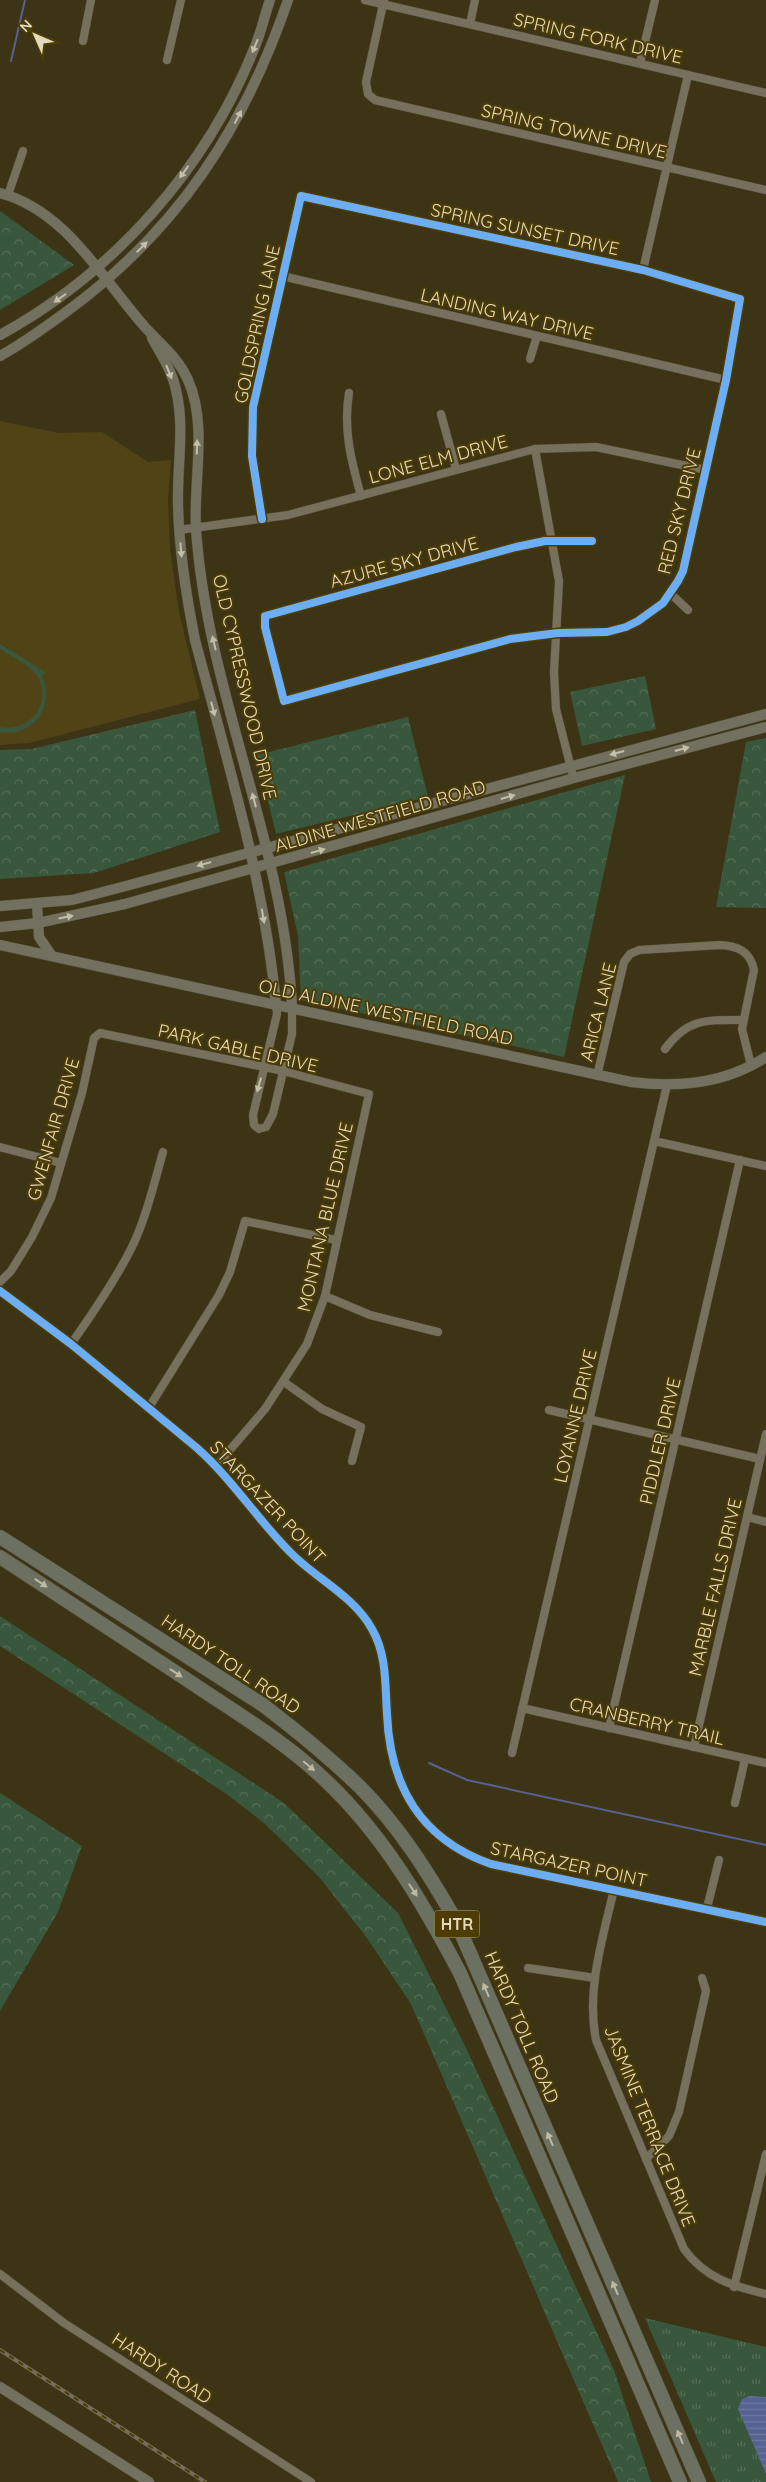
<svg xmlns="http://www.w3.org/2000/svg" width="766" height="2482" viewBox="0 0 766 2482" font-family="Quicksand,sans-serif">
<defs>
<pattern id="forest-crowns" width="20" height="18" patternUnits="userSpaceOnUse" patternTransform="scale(1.25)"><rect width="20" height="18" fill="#39573c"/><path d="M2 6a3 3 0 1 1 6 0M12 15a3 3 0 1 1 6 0" fill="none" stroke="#556f56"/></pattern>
<pattern id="park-tufts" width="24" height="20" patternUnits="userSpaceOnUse" patternTransform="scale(1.25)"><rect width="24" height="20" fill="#39573c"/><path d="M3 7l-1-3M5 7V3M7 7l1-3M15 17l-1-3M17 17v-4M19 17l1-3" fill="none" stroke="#556f56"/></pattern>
<pattern id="water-rules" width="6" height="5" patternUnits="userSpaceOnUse" patternTransform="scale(1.25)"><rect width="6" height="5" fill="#566292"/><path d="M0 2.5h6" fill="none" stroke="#6e78a0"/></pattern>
</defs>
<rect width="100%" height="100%" fill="#3c3415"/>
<path fill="#504316" d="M0 421 59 433 102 432 148 462 171 460 168 499 170 549 179 612 200 699 29 743 0 745Z"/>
<g fill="url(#forest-crowns)">
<path d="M0 211 74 265 0 310Z"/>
<path d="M645 676 656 729 582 746 570 692Z"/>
<path d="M195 710 220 832 94 873 0 879V750L31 749Z"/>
<path d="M408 717 428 797 276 834 257 755Z"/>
<path d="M766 738V908L716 907 746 742Z"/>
<path d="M625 775 564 1057 301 1000 298 936 284 872Z"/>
<path d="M0 1616 284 1803 398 1913 467 2050 614 2370 651 2482H618L411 2004 367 1938 319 1877 264 1823 225 1793 0 1646Z"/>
<path d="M0 1793 82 1846 58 1912 0 2011Z"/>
</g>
<path fill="url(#park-tufts)" d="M645 2318 766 2347V2482H716Z"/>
<path fill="#39573c" d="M0 644 45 672 42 676C56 706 33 738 0 732V727C29 733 54 703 37 676 29 664 12 657 0 649Z"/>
<path fill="url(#water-rules)" d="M750 2396 766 2397V2474L738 2409 742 2399Z"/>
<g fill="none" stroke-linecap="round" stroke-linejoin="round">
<g stroke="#566292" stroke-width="2">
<path d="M11 61 25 0"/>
<path d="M429 1763 467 1780 766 1845"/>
</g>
<defs>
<g id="street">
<path d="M365 0 766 93"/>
<path d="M384 0 366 82 368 94 375 100 766 190"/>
<path d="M470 24 475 0"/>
<path d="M83 41 91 0"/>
<path d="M167 60 181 0"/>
<path d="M640 63 655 0"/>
<path d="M8 195 23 151"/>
<path d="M643 270 688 75"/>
<path d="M282 276 726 380"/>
<path d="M530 359 537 336"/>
<path d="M349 393C343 429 351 460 361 496"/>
<path d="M441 414 456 469"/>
<path d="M535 449 559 581 554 672 556 709 572 772"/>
<path d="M262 519 252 456 253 407 301 196 643 270 740 299 726 380 683 571 678 581 663 603 638 621 626 627 607 632 558 633 510 639 284 701 265 627V616L516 547 545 541H592"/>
<path d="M179 530 288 515 535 449 596 447 706 470"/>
<path d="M671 594 688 610"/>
<path d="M276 1004 277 1014 253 1115 254 1125 259 1129 266 1127 273 1114 292 1034V1007"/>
<path d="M665 1049C688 1018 706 1020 743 1020"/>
<path d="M597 1076 624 962 630 954 639 950 720 945C738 946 750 951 754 970L742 1029 751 1065"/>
<path d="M654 1141 766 1166"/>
<path d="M0 1147 61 1163"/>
<path d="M0 1282 11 1271 32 1237 51 1198 82 1093 94 1038 100 1033 283 1071 369 1094 325 1296 307 1344 265 1409 217 1465"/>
<path d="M0 1291 71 1344 197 1448C232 1479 257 1519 290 1552 316 1579 353 1595 372 1629 387 1655 385 1685 387 1714 390 1786 420 1839 491 1864L766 1922"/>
<path d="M325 1296 370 1315 438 1332"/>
<path d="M71 1344C93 1313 115 1281 132 1247 146 1218 154 1184 163 1152"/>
<path d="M284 1382 322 1409 361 1427 352 1461"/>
<path d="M148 1409 219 1295 230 1272 245 1221 336 1240"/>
<path d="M549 1410 760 1459"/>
<path d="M747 1517 766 1522"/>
<path d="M522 1708 766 1763"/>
<path d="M609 1728 740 1160"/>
<path d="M694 1747 766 1434"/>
<path d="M512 1753 667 1085"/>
<path d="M735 1803 745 1759"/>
<path d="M614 1889C603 1938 586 1989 596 2040L684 2249C705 2278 732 2286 766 2294"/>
<path d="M707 1908 719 1860"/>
<path d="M528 1968 595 1978"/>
<path d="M646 2159 669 2136 679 2112 706 1991 702 1978"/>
<path d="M0 2274 64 2323 311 2482"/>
<path d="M734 2287 766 2154"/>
</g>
<g id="secondary">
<path d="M0 193C66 210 103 280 145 327 161 345 178 357 188 380 208 425 193 481 196 529 207 692 284 843 292 1007"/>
<path d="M0 335C115 272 208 167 256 44 262 29 265 14 270 0"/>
<path d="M152 338C161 354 172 371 176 390 185 427 177 466 178 504 179 550 186 595 195 640 227 760 264 880 276 1004"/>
<path d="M0 356C24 343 44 328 66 312 177 231 244 129 288 0"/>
<path d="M37 905 39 937 52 956"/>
<path d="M0 906 72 900 122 887 766 714"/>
<path d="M0 927 38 923 125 904 574 778 766 727"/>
<path d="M0 945 631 1082C678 1088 725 1084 766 1057"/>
<path d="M0 2387 149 2482"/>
</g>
<g id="highway">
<path d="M0 1537 263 1705C297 1731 330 1758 360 1787 399 1826 429 1874 456 1921L699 2482"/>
<path d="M0 1557C64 1599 128 1641 192 1683 238 1714 284 1741 324 1779 382 1833 423 1903 460 1973L680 2482"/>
</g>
</defs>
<use href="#street" stroke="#514b35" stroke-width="9"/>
<use href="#secondary" stroke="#514b35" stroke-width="11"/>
<use href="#highway" stroke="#514b35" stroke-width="15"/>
<use href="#street" stroke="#76705c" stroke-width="8"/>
<use href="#secondary" stroke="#73705f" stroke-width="10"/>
<use href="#highway" stroke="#6c7061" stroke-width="14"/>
<defs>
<path id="rail" d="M0 2350 205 2482"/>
</defs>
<use href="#rail" stroke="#736d59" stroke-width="4"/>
<use href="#rail" stroke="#4d3d04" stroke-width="2" stroke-dasharray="5.5" stroke-linecap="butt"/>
<defs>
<g id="cycleway">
<path d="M262 519 252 456 253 407 301 196 643 270 740 299 726 380 683 571 678 581 663 603 638 621 626 627 607 632 558 633 510 639 284 701 265 627V616L516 547 545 541H592"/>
<path d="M0 1291 71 1344 197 1448C232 1479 257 1519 290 1552 316 1579 353 1595 372 1629 387 1655 385 1685 387 1714 390 1786 420 1839 491 1864L766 1922"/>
</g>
</defs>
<use href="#cycleway" stroke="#4d3d04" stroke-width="11"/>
<use href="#cycleway" stroke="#6dadf4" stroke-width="8"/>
</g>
<defs><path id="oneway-solid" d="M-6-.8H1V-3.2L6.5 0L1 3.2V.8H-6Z" transform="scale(1.25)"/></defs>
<g fill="#c6bfa7">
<use href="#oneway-solid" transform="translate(255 46) rotate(112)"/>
<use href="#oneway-solid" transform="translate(238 117) rotate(-62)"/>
<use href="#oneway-solid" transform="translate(184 172) rotate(126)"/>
<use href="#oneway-solid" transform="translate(142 247) rotate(-45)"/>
<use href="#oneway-solid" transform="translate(60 298) rotate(145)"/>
<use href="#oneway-solid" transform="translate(169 372) rotate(68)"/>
<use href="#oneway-solid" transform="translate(197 447) rotate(-88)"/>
<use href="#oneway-solid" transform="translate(181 550) rotate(85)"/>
<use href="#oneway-solid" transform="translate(214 643) rotate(-103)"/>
<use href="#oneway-solid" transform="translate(213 709) rotate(75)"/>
<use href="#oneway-solid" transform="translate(682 749) rotate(-15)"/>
<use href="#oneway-solid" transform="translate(617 753) rotate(165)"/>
<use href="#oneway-solid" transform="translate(508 797) rotate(-16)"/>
<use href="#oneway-solid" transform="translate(254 800) rotate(-105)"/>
<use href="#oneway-solid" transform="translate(318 851) rotate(-16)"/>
<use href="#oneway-solid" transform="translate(204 864) rotate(164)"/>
<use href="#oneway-solid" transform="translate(263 916) rotate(80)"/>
<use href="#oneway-solid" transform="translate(66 917) rotate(-11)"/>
</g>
<use fill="#c7bfa6" href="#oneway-solid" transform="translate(259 1085) rotate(106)"/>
<g fill="#bfbaa3">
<use href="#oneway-solid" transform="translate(41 1583) rotate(33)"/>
<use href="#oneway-solid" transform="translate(176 1673) rotate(34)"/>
<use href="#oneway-solid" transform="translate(309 1766) rotate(40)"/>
<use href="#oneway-solid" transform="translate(413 1890) rotate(56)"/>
<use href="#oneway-solid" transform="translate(486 1990) rotate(-113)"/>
<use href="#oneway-solid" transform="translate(550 2139) rotate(-113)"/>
<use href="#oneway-solid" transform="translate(615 2288) rotate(-113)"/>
<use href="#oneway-solid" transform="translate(680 2437) rotate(-113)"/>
</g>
<g text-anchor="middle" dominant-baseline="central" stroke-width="4" stroke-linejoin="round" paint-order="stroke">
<rect fill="#4d3d04" stroke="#b5aa87" stroke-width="1" x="434.5" y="1910.5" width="45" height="27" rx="4"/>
<g font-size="16" font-weight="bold" fill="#e2d9bf">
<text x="457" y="1924">HTR</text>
</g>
<g font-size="18" fill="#e2d9bf" stroke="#4d3d04">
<text transform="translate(598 38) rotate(13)">SPRING FORK DRIVE</text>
<text transform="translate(574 131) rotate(13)">SPRING TOWNE DRIVE</text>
<text transform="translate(525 229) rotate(12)">SPRING SUNSET DRIVE</text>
<text transform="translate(507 314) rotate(13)">LANDING WAY DRIVE</text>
<text transform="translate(257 324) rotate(-78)">GOLDSPRING LANE</text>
<text transform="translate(438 459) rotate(-15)">LONE ELM DRIVE</text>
<text transform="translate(679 511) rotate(-76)">RED SKY DRIVE</text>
<text transform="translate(404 562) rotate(-15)">AZURE SKY DRIVE</text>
<text transform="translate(245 687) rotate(77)">OLD CYPRESSWOOD DRIVE</text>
<text transform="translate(380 816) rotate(-16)">ALDINE WESTFIELD ROAD</text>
<text transform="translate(386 1012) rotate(12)">OLD ALDINE WESTFIELD ROAD</text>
<text transform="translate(598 1012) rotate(-76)">ARICA LANE</text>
<text transform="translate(238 1048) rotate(13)">PARK GABLE DRIVE</text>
<text transform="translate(53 1129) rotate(-74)">GWENFAIR DRIVE</text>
<text transform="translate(325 1217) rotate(-77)">MONTANA BLUE DRIVE</text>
<text transform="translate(575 1416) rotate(-77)">LOYANNE DRIVE</text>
<text transform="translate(660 1441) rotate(-77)">PIDDLER DRIVE</text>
<text transform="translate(268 1502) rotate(47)">STARGAZER POINT</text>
<text transform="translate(715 1587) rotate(-77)">MARBLE FALLS DRIVE</text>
<text transform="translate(231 1664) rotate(34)">HARDY TOLL ROAD</text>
<text transform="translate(647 1721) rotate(13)">CRANBERRY TRAIL</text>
<text transform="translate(569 1864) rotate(12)">STARGAZER POINT</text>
<text transform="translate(522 2027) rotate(67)">HARDY TOLL ROAD</text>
<text transform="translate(650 2126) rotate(68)">JASMINE TERRACE DRIVE</text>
<text transform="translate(162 2368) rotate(33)">HARDY ROAD</text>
</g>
</g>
<g transform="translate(35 35) rotate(315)" stroke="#4d3d04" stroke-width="4" paint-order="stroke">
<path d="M0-4L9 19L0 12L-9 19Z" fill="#e2d9bf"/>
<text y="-8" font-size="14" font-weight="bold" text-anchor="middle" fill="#e2d9bf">N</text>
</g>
</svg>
